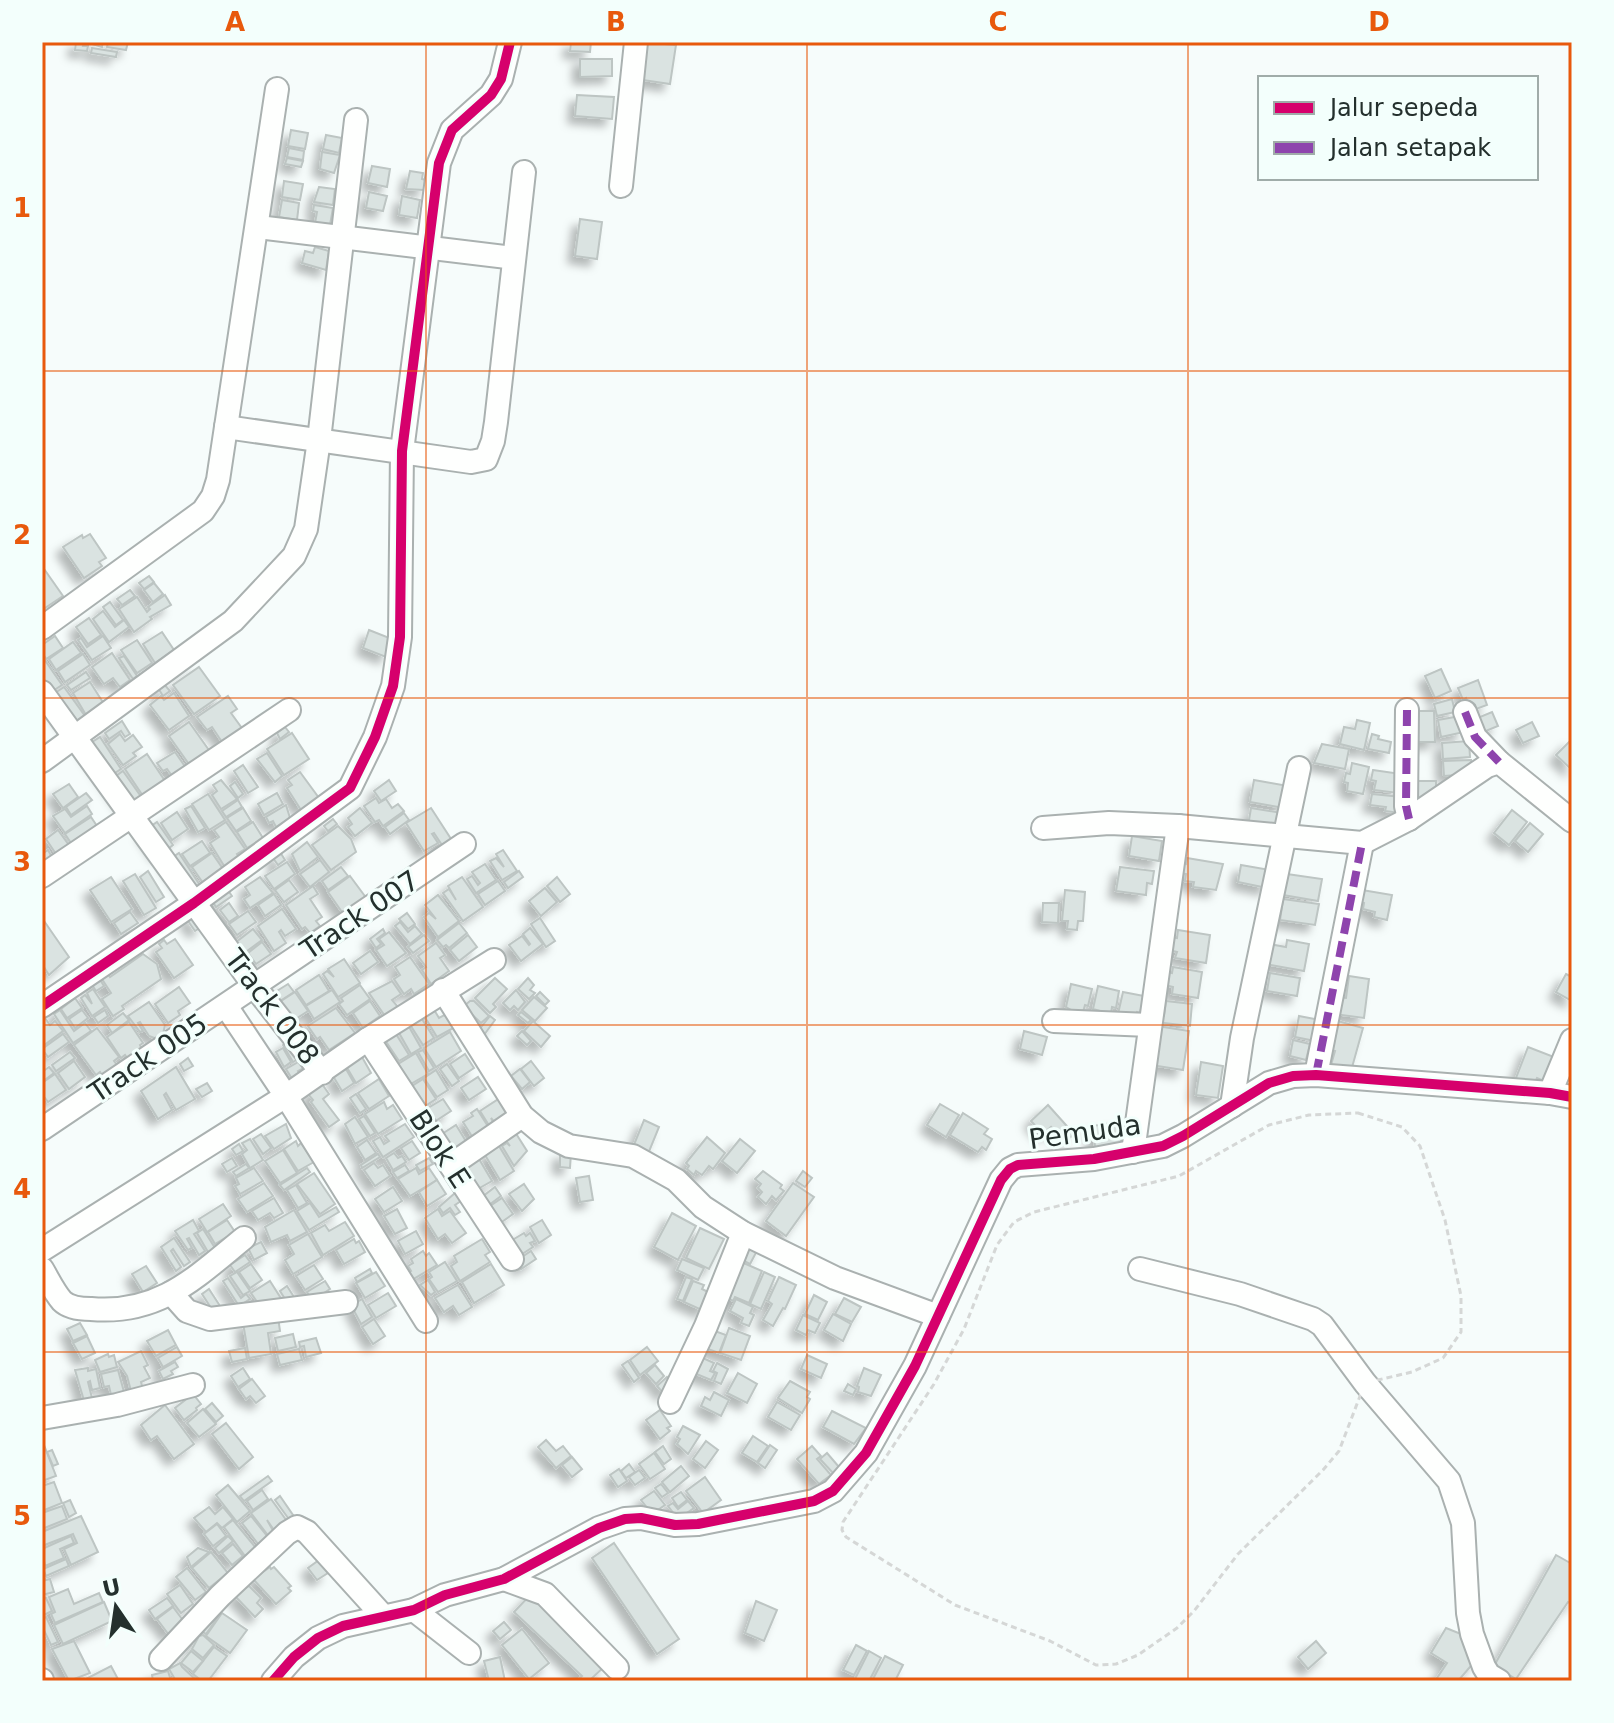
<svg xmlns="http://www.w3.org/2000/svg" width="1614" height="1723" viewBox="0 0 1614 1723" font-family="'DejaVu Sans',sans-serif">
<defs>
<filter id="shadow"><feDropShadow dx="-7" dy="7" stdDeviation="4" flood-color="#0004"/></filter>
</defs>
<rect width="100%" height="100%" fill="#f6fcfb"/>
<g fill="#dae3e1" stroke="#bdc5c3" stroke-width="2" filter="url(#shadow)">
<path d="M76 42H84L83 46H88L87 51 75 50Z"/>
<path d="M85 42H103L102 47Z"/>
<path d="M108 42H128L126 50 107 47Z"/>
<path d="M571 42H591L590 52 570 51Z"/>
<path d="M641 42 676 45 670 84 636 79Z"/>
<path d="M92 48 117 52 116 57 91 53Z"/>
<path d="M580 59H612V76L580 77Z"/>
<path d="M577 95 614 97 612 119 575 116Z"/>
<path d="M291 130 308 133 305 149 288 146Z"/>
<path d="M326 135 342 138 339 153 323 149Z"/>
<path d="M289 148 304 151 303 160 287 157Z"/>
<path d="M322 152 340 155 334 173 320 169Z"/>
<path d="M287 158 303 161 301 167 285 164Z"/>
<path d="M372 166 390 169 387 187 368 183Z"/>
<path d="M410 171 423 173 422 179 426 180 424 190 406 189Z"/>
<path d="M284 181 303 184 300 200 282 197Z"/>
<path d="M319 187 335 189 333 205 314 202Z"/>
<path d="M369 192 387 196 383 211 366 208Z"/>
<path d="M402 196 420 200 417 218 399 215Z"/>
<path d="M282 200 299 203 297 220 279 217Z"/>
<path d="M314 205 333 208 330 225 315 223 317 212 313 211Z"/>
<path d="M580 219 602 222 597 259 575 256Z"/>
<path d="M315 247 329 251 326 270 302 263 305 251 313 253Z"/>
<path d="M90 534 106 558 99 562 102 566 84 578 63 547 82 535 83 538Z"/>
<path d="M42 566 63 596 42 610Z"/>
<path d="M149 576 154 582 144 589 139 583Z"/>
<path d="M154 583 163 594 153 602 144 590Z"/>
<path d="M130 590 135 596 122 605 117 599Z"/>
<path d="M165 595 171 605 150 617 152 619 134 632 119 609 137 597 147 612 150 609 148 607Z"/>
<path d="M110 602 123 620 116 625 103 607Z"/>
<path d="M103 611 115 627 124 620 129 627 109 642 93 619Z"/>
<path d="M89 618 101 635 88 644 76 627Z"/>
<path d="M369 630 392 639 386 657 363 648Z"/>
<path d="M162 632 174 650 155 663 143 644Z"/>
<path d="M55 636 63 648 46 659 42 652V645Z"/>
<path d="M103 636 111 648 92 660 78 640 81 638 87 647Z"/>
<path d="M137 640 152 663 137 673 121 650Z"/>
<path d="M73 642 81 653 56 670 49 659Z"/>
<path d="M112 653 130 680 120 687 113 678 104 684 92 667Z"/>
<path d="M83 654 90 665 65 682 58 671Z"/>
<path d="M42 656 62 685 48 694 42 686Z"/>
<path d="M124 656 137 676 133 679 119 658Z"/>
<path d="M199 667 220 696 194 714 173 685Z"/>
<path d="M1441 669 1451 691 1435 698 1425 676Z"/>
<path d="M86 672 90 678 71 690 67 685Z"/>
<path d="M1478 680 1487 705 1476 709 1475 705 1469 707 1466 698 1463 700 1458 688Z"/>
<path d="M90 682 104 704 86 715 73 693Z"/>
<path d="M164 684 170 691 163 696 158 688Z"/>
<path d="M64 687 85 716 69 726 49 697Z"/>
<path d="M174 693 189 716 169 730 150 705 161 696 164 700Z"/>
<path d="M228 696 237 709 231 713 244 731 224 745 212 727 207 730 197 717Z"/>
<path d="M1452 699 1455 712 1437 716 1434 704Z"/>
<path d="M1413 711H1434L1435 742H1413Z"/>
<path d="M1492 712 1498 726 1481 733 1475 719Z"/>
<path d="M1460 716 1464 732 1441 737 1438 720Z"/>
<path d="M1357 720 1370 723 1364 750 1340 744 1344 727 1355 729Z"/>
<path d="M122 721 130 734 125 737 121 731 109 739 105 733Z"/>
<path d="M189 722 211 753 191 767 169 736Z"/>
<path d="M1532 722 1539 736 1523 743 1516 730Z"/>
<path d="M285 727 289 732 280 739 277 733Z"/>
<path d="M292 733 309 759 284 775 267 749Z"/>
<path d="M120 734 125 741 133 735 142 747 133 753 136 756 123 765 108 744Z"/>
<path d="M1372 734 1379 736 1378 739 1391 742 1389 753 1368 749Z"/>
<path d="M100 737 121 769 107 778 86 746Z"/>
<path d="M1571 740H1572V770L1556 755Z"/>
<path d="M1469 741 1470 757 1443 759 1442 743Z"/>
<path d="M1322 744 1349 749 1345 769 1314 763Z"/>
<path d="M175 752 186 768 173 777 167 769 163 771 157 763Z"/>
<path d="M267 753 282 776 275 782 257 759Z"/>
<path d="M147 754 165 781 143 796 125 769Z"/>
<path d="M1471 760V774L1444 776 1443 761Z"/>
<path d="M1352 763 1369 767 1363 794 1347 791 1348 783 1344 782 1346 773 1350 774Z"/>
<path d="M243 765 258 787 248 793 234 771Z"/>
<path d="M1373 770 1401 774 1398 793 1374 790 1376 781 1371 780Z"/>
<path d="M123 771 142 798 127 808 109 781Z"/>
<path d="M300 772 319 798 301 810 287 788 292 785 288 780Z"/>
<path d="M221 780 237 799 221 809 212 795 217 791 213 785Z"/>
<path d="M389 780 396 791 381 801 374 791Z"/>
<path d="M1254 780 1288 786 1284 808 1250 802Z"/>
<path d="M1412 781H1436V799L1413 805Z"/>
<path d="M235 782 243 794 238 798 230 786Z"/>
<path d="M69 784 78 797 63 808 53 794Z"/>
<path d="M86 793 92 800 71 815 66 807Z"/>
<path d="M277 793 283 804 264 815 258 804Z"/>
<path d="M208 794 225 820 209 830 192 804Z"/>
<path d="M1372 794 1402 797 1400 813 1385 811 1386 807 1370 805Z"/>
<path d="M376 798 379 803 386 799 392 808 398 804 404 811 383 826 379 820 375 822 364 806Z"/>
<path d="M238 800 242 807 226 817 222 811Z"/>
<path d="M286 805 290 818 276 827 273 821 269 823 266 817Z"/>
<path d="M87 806 92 814 65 833 53 816 65 809 71 817Z"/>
<path d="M191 806 205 828 198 832 185 809Z"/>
<path d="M243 808 251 821 236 831 227 818Z"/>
<path d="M360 808 372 823 355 836 348 827 352 824 348 818Z"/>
<path d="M431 808 453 842 444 848 434 833 432 834 438 843 424 851 406 823Z"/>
<path d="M1251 808 1282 813 1279 831 1248 826Z"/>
<path d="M1512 810 1527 822 1509 845 1494 833Z"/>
<path d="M177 812 188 829 172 840 161 823Z"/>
<path d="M404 813 409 820 390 834 385 827Z"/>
<path d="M91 817 99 829 73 846 65 834Z"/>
<path d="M333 819 337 824 328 831 324 826Z"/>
<path d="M157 822 173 845 160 855 144 831Z"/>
<path d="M226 822 245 849 237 854 241 860 226 869 210 843 219 837 214 830Z"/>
<path d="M253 822 263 838 247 848 237 832Z"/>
<path d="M1530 823 1543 834 1528 852 1515 841Z"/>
<path d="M338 826 351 839 356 852 331 870 312 845Z"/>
<path d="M58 830 71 848 58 857 46 839Z"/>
<path d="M1132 836 1162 841 1159 861 1129 856Z"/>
<path d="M202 841 210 853 190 866 182 854Z"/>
<path d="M307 842 318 857 300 871 292 854Z"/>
<path d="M48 850 53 859 42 865V854Z"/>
<path d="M503 850 517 871 502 880 490 861 496 858 504 867 496 854Z"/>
<path d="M280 852 285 860 278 865 273 858Z"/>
<path d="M179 853 201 887 190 895 167 861Z"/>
<path d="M212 853 223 869 203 883 192 867Z"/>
<path d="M1187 858 1223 864 1216 890 1193 887 1194 882 1185 881 1186 874 1180 873 1182 863 1186 864Z"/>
<path d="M320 860 329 872 310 887 300 874Z"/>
<path d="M287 862 295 874 274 889 265 876Z"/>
<path d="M485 864 496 880 476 893 467 879 472 876 478 885 480 883 472 872Z"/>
<path d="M1241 865 1270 870 1267 888 1238 882Z"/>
<path d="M341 867 348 876 328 890 322 881Z"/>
<path d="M1120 867 1154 871 1152 884 1147 883 1146 895 1116 891Z"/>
<path d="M148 871 164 897 156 902 140 877Z"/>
<path d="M519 871 523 877 508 888 504 882Z"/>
<path d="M135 874 156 908 144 915 123 881Z"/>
<path d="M1287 874 1322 879 1318 901 1283 895Z"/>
<path d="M350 876 367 899 344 915 328 892Z"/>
<path d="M111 877 132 909 111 922 90 890Z"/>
<path d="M260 877 273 893 250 908 244 899 250 895 245 887Z"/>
<path d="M462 877 483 907 463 921 443 893 449 889 456 900 448 886Z"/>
<path d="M557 877 570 894 560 902 547 886Z"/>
<path d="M289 880 298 892 284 902 275 890Z"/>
<path d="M498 881 505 891 485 905 478 894Z"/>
<path d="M313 886 318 894 310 899 322 917 316 921 320 926 310 933 305 927 302 929 286 905Z"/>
<path d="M545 888 557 902 541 916 529 901Z"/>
<path d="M227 889 232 896 216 907 211 899Z"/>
<path d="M1065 890 1085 892 1083 921H1078L1077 930 1067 929 1068 921H1062Z"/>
<path d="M1362 890 1392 895 1387 920 1374 917 1375 912 1363 909 1364 903 1360 902Z"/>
<path d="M274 894 281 905 265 916 258 905Z"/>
<path d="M438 895 459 921 438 937 424 917 429 913 436 919 425 905Z"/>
<path d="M1283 899 1319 904 1315 925 1280 920Z"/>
<path d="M229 903 238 916 229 922 220 910Z"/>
<path d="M1043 903H1059L1058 923 1042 922Z"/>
<path d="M282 909 296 929 285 936 281 930 279 932 286 943 274 951 258 926Z"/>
<path d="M248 911 256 922 237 935 229 924Z"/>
<path d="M130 912 138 923 121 934 114 923Z"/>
<path d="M194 913 203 926 195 931 186 918Z"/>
<path d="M407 913 415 924 408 929 399 919Z"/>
<path d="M42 918 69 957 49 975 42 964Z"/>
<path d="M540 918 555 941 546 947 531 924Z"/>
<path d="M400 922 408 932 415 926 422 934 410 944 395 926Z"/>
<path d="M459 923 467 933 449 948 446 945 443 947 437 940Z"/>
<path d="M530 928 543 944 521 961 509 945 522 936 529 945 530 944 523 934Z"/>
<path d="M253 929 262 940 243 954 235 943Z"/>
<path d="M383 929 385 933 377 939 381 944 376 948 370 939Z"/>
<path d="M1178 930 1210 935 1206 963 1175 958 1177 952 1169 950 1171 937 1177 938Z"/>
<path d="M389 932 406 953 387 966 376 950 384 945 379 939Z"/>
<path d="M424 935 429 941 413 953 408 947Z"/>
<path d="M468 935 477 947 459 961 450 950Z"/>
<path d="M175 939 193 965 174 978 156 952 162 948 159 944 164 940 167 944Z"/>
<path d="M1287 940 1309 944 1304 971 1265 964 1269 944 1286 947Z"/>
<path d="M262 942 271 954 256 964 248 953Z"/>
<path d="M436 943 445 955 440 958 449 971 431 984 422 970 426 967 418 956Z"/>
<path d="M370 951 378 962 361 974 353 963Z"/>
<path d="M143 954 157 964 161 979 122 1006 124 1009 113 1016 102 999 111 993 98 973 105 969 110 977Z"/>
<path d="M410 957 429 984 414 994 411 989 404 994 394 979 400 975 395 967Z"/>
<path d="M344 959 360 983 338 997 323 974 327 971 334 977 328 969Z"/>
<path d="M1173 967 1202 972 1198 998 1172 994 1173 987 1165 985 1167 972 1172 973Z"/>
<path d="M1270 973 1300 978 1297 996 1267 991Z"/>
<path d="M1566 974 1572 977V1001L1556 992Z"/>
<path d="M97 975 104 986 96 991 89 980Z"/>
<path d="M319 975 329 991 306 1005 296 990Z"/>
<path d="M1349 976 1369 979 1364 1018 1334 1014 1337 997 1346 998Z"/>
<path d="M495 978 507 989 493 1004 496 1007 490 1013 475 998Z"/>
<path d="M528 978 534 985 530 990 535 993 529 999 518 989Z"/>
<path d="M392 981 401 994 392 1000 398 1007 385 1016 369 993Z"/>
<path d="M288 984 294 992 277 1003 272 994Z"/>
<path d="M1071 984 1092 989 1088 1006 1085 1005 1083 1012 1079 1011 1078 1014 1066 1007Z"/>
<path d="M360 985 370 999 347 1015 339 1004 343 1001 341 998Z"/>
<path d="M1098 986 1119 991 1116 1008 1112 1007 1111 1014 1099 1015 1100 1011 1093 1009Z"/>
<path d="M179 987 190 1003 178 1011 180 1015 168 1023 155 1004Z"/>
<path d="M93 989 105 1007 92 1016 81 998 85 995 92 1004 87 993Z"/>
<path d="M332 990 340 1002 314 1019 306 1006Z"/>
<path d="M516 990 525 1002 518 1010 514 1006 510 1010 503 1003Z"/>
<path d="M295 992 308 1011 291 1022 278 1003Z"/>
<path d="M540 992 549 1001 545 1005 536 996Z"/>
<path d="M1123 992 1144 996 1140 1013 1137 1012 1135 1019 1118 1014Z"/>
<path d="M534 997 547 1008 535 1021 522 1010Z"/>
<path d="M75 998 82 1008 67 1018 61 1009Z"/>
<path d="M370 1001 380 1016 363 1028 353 1013Z"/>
<path d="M470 1001H474L489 1016 481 1023 466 1009 464 1006Z"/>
<path d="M1166 1001 1192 1004 1190 1026 1155 1022 1156 1015 1164 1016Z"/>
<path d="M149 1002 165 1025 163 1034 157 1039 149 1036 140 1022 138 1023 143 1031 140 1032 128 1016Z"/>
<path d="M336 1008 355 1033 329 1050 320 1037 317 1039 308 1026Z"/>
<path d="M433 1008 439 1018 450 1012 457 1026 437 1037 423 1014Z"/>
<path d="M60 1010 74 1031 85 1023 91 1031 73 1043 54 1014Z"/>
<path d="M82 1010 88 1018 75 1028 69 1019Z"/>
<path d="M105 1010 108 1016 98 1023 94 1017Z"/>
<path d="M521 1012 531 1020 528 1023 518 1015Z"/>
<path d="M123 1013 129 1020 112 1033 107 1025Z"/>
<path d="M420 1016 434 1038 423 1045 409 1023Z"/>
<path d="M490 1016 495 1020 484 1035 478 1031Z"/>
<path d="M1299 1016 1320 1020 1315 1041 1295 1037Z"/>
<path d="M45 1018 50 1025 55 1021 63 1031 43 1046 42 1020Z"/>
<path d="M1334 1020 1363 1028 1351 1071 1331 1065 1335 1051 1325 1049Z"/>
<path d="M533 1021 550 1036 541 1047 524 1031Z"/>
<path d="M129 1022 143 1043 140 1045 142 1049 128 1059 125 1055 121 1058 107 1037Z"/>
<path d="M408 1025 421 1048 411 1054 398 1031Z"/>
<path d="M1157 1026 1189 1031 1183 1070 1151 1065Z"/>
<path d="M97 1028 119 1057 114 1061 117 1065 102 1075 100 1072 96 1075 74 1045Z"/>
<path d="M522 1031 531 1041 527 1045 517 1036Z"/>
<path d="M1024 1031 1047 1037 1042 1055 1020 1049Z"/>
<path d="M450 1032 461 1051 436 1067 424 1048Z"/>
<path d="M63 1034 69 1042 48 1057 42 1049Z"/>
<path d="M396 1034 409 1055 399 1061 385 1040Z"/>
<path d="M294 1038 305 1055 293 1062 283 1045Z"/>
<path d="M1293 1040 1310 1044 1306 1060 1290 1056Z"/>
<path d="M1528 1047 1554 1057 1544 1081 1537 1078 1532 1089 1516 1078Z"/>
<path d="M283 1048 291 1062 284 1067 276 1052Z"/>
<path d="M423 1050 434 1068 429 1071 418 1052Z"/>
<path d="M70 1052 75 1058 56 1071 52 1065Z"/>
<path d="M416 1053 428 1074 402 1089 390 1069Z"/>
<path d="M465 1054 474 1068 459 1078 450 1064Z"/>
<path d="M307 1057 311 1064 298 1071 302 1077 294 1082 286 1069Z"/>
<path d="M362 1057 371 1073 356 1083 346 1066Z"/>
<path d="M188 1058 193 1066 184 1071 180 1064Z"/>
<path d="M74 1061 85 1077 69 1089 58 1073Z"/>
<path d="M531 1061 544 1078 534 1086 521 1069Z"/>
<path d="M1201 1062 1223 1066 1218 1098 1196 1095Z"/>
<path d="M447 1064 459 1081 452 1086 440 1069Z"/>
<path d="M49 1067 54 1073 42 1082V1072Z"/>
<path d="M176 1067 195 1099 176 1110 166 1093 164 1095 172 1110 158 1119 141 1091Z"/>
<path d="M346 1069 354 1083 342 1091 333 1076Z"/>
<path d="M520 1069 530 1082 522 1089 511 1076Z"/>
<path d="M436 1070 448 1090 437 1097 424 1078Z"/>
<path d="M55 1074 66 1090 48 1102 42 1094V1083Z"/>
<path d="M478 1077 486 1089 469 1100 461 1088Z"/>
<path d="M379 1079 389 1096 369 1109 358 1093Z"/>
<path d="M423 1079 436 1099 422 1108 409 1088Z"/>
<path d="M207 1083 212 1091 202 1097 196 1089Z"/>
<path d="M322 1084 329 1094 323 1099 339 1120 329 1127 311 1102 313 1100 308 1094Z"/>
<path d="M356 1094 366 1109 360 1113 350 1098Z"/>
<path d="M500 1098 511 1115 496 1124 491 1118 494 1124 490 1127 480 1111Z"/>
<path d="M443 1099 451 1111 431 1124 423 1111Z"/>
<path d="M384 1102 387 1109 393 1105 402 1119 378 1134 365 1114Z"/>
<path d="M940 1104 959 1115 946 1137 927 1125Z"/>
<path d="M1048 1105 1074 1134 1065 1142 1051 1127 1043 1134 1031 1121Z"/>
<path d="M477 1109 489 1128 473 1138 463 1122 473 1116 471 1113Z"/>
<path d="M963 1113 988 1129 984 1134 992 1139 986 1150 982 1147 978 1152 950 1135Z"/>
<path d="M364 1116 375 1133 370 1136 359 1119Z"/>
<path d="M355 1117 368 1137 355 1144 345 1124Z"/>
<path d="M644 1120 659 1127 646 1159 631 1152Z"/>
<path d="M1119 1122 1122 1149 1096 1153 1092 1126Z"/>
<path d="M286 1124 291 1138 274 1149 265 1136Z"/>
<path d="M405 1124 414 1137 383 1157 373 1141 380 1137 384 1144 389 1141 385 1136Z"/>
<path d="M456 1125 467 1143 453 1152 442 1134Z"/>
<path d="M515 1132 527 1151 514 1166 502 1146 507 1143 510 1146 505 1139Z"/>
<path d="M261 1134 271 1148 263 1154 253 1139Z"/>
<path d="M707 1137 725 1153 713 1169 709 1166 702 1175 696 1171 694 1175 687 1169 689 1166 686 1163Z"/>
<path d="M250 1139 263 1160 250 1168 242 1154 247 1150 242 1143Z"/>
<path d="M740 1139 755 1151 737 1173 722 1161Z"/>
<path d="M367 1140 376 1153 365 1160 357 1147Z"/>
<path d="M296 1141 298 1146 301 1143 314 1162 298 1171 284 1149Z"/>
<path d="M412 1141 420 1153 409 1160 401 1148Z"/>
<path d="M239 1144 243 1151 236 1155 232 1149Z"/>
<path d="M499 1146 514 1171 500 1180 485 1155Z"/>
<path d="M283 1150 297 1173 280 1183 265 1161Z"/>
<path d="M394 1153 398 1158 402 1156 406 1162 393 1170 386 1158Z"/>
<path d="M560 1153H571L570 1168 560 1167Z"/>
<path d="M378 1154 380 1157 362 1168 361 1165Z"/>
<path d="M232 1158 237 1166 227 1172 222 1164Z"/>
<path d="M429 1158 433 1164 420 1171 416 1165Z"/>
<path d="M479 1159 492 1181 476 1190 463 1169Z"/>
<path d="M374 1163 378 1168 383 1165 390 1176 375 1186 364 1170Z"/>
<path d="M246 1164 249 1168 236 1176 233 1172Z"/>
<path d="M405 1165 409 1171 397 1178 393 1172Z"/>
<path d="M254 1168 263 1181 240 1194 235 1186 239 1184 236 1178Z"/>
<path d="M307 1168 310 1172 284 1190 280 1185Z"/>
<path d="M416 1168 419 1174 429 1168 437 1180 410 1196 398 1179Z"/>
<path d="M763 1171 782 1185 780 1188 784 1191 776 1200 772 1196 766 1204 758 1197 762 1192 758 1188 761 1184 755 1179Z"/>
<path d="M803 1171 812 1178 805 1187 796 1181Z"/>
<path d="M314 1173 335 1204 320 1214 297 1184Z"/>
<path d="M589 1176 593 1200 580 1202 576 1178Z"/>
<path d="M437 1180 446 1194 427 1206 419 1192Z"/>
<path d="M264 1183 273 1196 247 1212 238 1199Z"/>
<path d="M793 1183 814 1197 786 1236 766 1221Z"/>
<path d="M524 1184 534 1199 522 1211 509 1194Z"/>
<path d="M296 1185 307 1203 298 1208 287 1190Z"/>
<path d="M393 1187 402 1201 384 1212 375 1199Z"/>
<path d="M495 1187 501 1196 489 1205 482 1197Z"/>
<path d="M455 1193 461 1201 455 1205 460 1212 455 1215 450 1208 443 1213 439 1207Z"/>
<path d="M274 1198 283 1213 274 1218 270 1213 258 1220 252 1211Z"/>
<path d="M502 1198 513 1214 499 1224 484 1210Z"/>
<path d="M310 1203 319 1217 336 1207 339 1212 309 1230 297 1211Z"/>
<path d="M223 1204 231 1216 207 1232 199 1219Z"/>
<path d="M397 1209 407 1228 395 1234 384 1216Z"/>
<path d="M438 1209 442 1216 450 1211 466 1233 452 1243 445 1234 438 1239 425 1218Z"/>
<path d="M294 1210 307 1232 290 1241 287 1235 271 1242 265 1227Z"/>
<path d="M672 1213 696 1226 678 1260 654 1247Z"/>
<path d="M193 1220 199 1231 194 1234 205 1251 199 1255 189 1238 187 1239 192 1248 188 1250 175 1231Z"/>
<path d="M227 1220 235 1232 215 1244 208 1232Z"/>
<path d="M542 1220 551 1235 539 1243 530 1227Z"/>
<path d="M345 1222 354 1236 323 1255 311 1233 325 1225 329 1231Z"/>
<path d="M700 1228 724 1239 709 1269 686 1258Z"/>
<path d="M203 1229 215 1248 208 1252 197 1233Z"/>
<path d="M416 1231 423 1244 405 1254 398 1241Z"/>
<path d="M524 1233 526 1236 530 1233 535 1241 530 1243 533 1247 519 1256 509 1242Z"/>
<path d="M308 1234 322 1257 293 1274 285 1260 294 1254 289 1245Z"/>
<path d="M174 1238 190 1262 184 1266 173 1249 171 1251 181 1267 176 1271 161 1247Z"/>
<path d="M354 1239 356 1243 359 1241 365 1252 344 1264 336 1250Z"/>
<path d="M482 1239 490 1252 485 1255 490 1262 460 1281 451 1266 457 1262 454 1256Z"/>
<path d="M745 1239 759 1247 750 1264 736 1256Z"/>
<path d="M261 1242 267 1253 254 1260 248 1248Z"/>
<path d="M423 1251 426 1256 429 1253 437 1265 410 1281 406 1274 411 1271 408 1266 413 1263 411 1259Z"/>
<path d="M531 1251 536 1259 521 1269 516 1261Z"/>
<path d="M245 1255 250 1262 235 1272 230 1265Z"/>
<path d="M682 1259 704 1268 698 1280 677 1270Z"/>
<path d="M739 1261 762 1271 749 1303 735 1297 733 1301 722 1295Z"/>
<path d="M445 1262 457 1281 438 1292 429 1279 432 1277 429 1272Z"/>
<path d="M251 1264 262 1280 250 1288 239 1272Z"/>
<path d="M491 1264 504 1285 474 1303 462 1282Z"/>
<path d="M314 1265 323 1279 305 1290 296 1276Z"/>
<path d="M146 1266 157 1283 143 1292 132 1274Z"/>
<path d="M370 1269 372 1273 357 1282 355 1278Z"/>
<path d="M237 1272 250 1291 243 1295 230 1276Z"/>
<path d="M376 1272 385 1286 365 1298 356 1283Z"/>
<path d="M764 1272 775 1277 761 1309 750 1304Z"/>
<path d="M686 1277 692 1279 683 1301 677 1299Z"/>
<path d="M779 1277 796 1285 785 1309 783 1308 773 1326 763 1320 772 1304 768 1301Z"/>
<path d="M228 1278 241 1298 246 1294 250 1299 239 1306 223 1281Z"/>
<path d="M428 1280 435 1292 431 1295 420 1285Z"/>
<path d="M270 1281 282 1300 264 1312 251 1293Z"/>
<path d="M325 1281 330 1289 312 1301 307 1292Z"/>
<path d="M693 1281 704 1285 702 1289 712 1294 704 1311 684 1302Z"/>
<path d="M458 1285 472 1307 459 1315 453 1306 444 1312 435 1298Z"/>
<path d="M287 1286 294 1297 287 1302 280 1291Z"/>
<path d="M209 1289 222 1309 215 1314 202 1294Z"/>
<path d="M388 1293 396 1306 376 1318 368 1305Z"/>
<path d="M814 1295 827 1302 818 1320 805 1314Z"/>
<path d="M844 1298 861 1307 852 1322 835 1314Z"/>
<path d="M362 1299 372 1317 361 1324 351 1305Z"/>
<path d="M736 1299 753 1307 750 1313 754 1315 749 1326 741 1323 743 1318 730 1311Z"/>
<path d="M833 1314 851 1324 843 1341 824 1330Z"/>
<path d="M803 1315 820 1323 815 1333 808 1330 806 1335 796 1330Z"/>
<path d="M278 1317 280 1331 268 1333 271 1354 249 1358 243 1323Z"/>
<path d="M374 1319 385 1336 373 1344 362 1327Z"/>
<path d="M80 1323 87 1335 73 1341 67 1329Z"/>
<path d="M729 1328 750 1336 741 1360 720 1353Z"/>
<path d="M168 1330 176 1345 156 1356 147 1341Z"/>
<path d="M712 1330 726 1335 719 1353 705 1348Z"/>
<path d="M293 1334 296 1347 278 1351 275 1338Z"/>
<path d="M87 1336 95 1353 82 1359 73 1343Z"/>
<path d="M316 1338 321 1353 306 1357 304 1346 300 1347 299 1342Z"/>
<path d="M177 1347 182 1356 163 1367 158 1358Z"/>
<path d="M647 1347 658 1361 640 1375 630 1360Z"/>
<path d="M245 1348 247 1359 232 1362 229 1351Z"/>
<path d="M299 1349 302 1360 280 1365 277 1354Z"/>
<path d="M141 1351 148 1365 144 1367 150 1378 141 1382 143 1389 131 1391 127 1376 118 1362Z"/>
<path d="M108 1354 109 1357 114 1355 117 1367 100 1372 95 1360Z"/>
<path d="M696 1355 714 1363 710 1371 715 1373 711 1380 689 1371Z"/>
<path d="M807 1355 827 1364 821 1378 801 1369Z"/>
<path d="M628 1361 639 1378 634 1382 622 1365Z"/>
<path d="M175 1362 178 1367 171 1371 173 1374 163 1379 159 1371Z"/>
<path d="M717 1363 728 1369 721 1384 714 1381 717 1373 713 1371Z"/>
<path d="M655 1365 664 1376 656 1384 646 1373Z"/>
<path d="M88 1368V1371L96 1369 100 1388 92 1390 90 1381 88 1382 93 1402 85 1404 75 1370Z"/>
<path d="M243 1368 250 1379 238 1387 231 1376Z"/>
<path d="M864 1368 881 1375 871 1396 858 1392 859 1387 857 1386Z"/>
<path d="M118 1370 124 1392 111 1395 109 1386 104 1387 101 1374Z"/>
<path d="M738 1373 757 1384 747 1403 727 1393Z"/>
<path d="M667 1377 674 1385 664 1394 657 1386Z"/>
<path d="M252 1379 265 1396 256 1403 250 1396 246 1399 239 1389Z"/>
<path d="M790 1381 810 1392 807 1397 810 1399 802 1413 778 1398Z"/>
<path d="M848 1384 856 1389 853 1395 844 1391Z"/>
<path d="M714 1392 729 1400 721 1416 701 1406 705 1397 710 1400Z"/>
<path d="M193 1394 201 1404 196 1408 197 1410 184 1420 175 1408Z"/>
<path d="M777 1402 800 1415 791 1430 768 1417Z"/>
<path d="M212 1403 223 1416 216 1422 205 1409Z"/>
<path d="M165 1405 194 1444 174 1459 157 1436 151 1440 141 1425Z"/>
<path d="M203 1409 216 1424 199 1437 187 1423Z"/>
<path d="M660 1410 671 1426 667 1428 670 1431 660 1439 646 1420Z"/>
<path d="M832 1411 866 1428 854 1444 823 1427Z"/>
<path d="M226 1423 253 1457 239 1469 212 1434Z"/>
<path d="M683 1426 700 1435 688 1454 677 1444 680 1439 677 1437Z"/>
<path d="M753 1436 768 1446 757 1462 742 1453Z"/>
<path d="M546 1440 556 1451 563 1446 571 1456 556 1468 538 1447Z"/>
<path d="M706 1441 718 1450 705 1468 693 1459Z"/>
<path d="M44 1445 56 1476 42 1481V1446Z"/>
<path d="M770 1445 777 1450 765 1468 758 1463Z"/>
<path d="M663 1446 671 1459 664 1464 655 1452Z"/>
<path d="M812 1446 821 1456 817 1459 831 1475 819 1484 797 1459Z"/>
<path d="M52 1450 58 1464 53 1466 47 1452Z"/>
<path d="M654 1453 665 1469 650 1479 639 1464Z"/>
<path d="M827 1453 839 1467 833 1473 820 1459Z"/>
<path d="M572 1457 582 1469 572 1477 562 1465Z"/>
<path d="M629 1464 635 1472 626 1478 621 1471Z"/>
<path d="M681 1466 689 1476 670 1492 662 1482Z"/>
<path d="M619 1469 627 1481 618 1487 610 1475Z"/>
<path d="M639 1470 645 1478 635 1485 629 1477Z"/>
<path d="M268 1476 272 1481 244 1501 240 1496Z"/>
<path d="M705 1477 721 1500 703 1513 686 1491Z"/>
<path d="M54 1482 62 1503 42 1511V1486Z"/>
<path d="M661 1484 668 1493 662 1497 655 1488Z"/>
<path d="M228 1485 250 1511 237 1522 216 1495Z"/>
<path d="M262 1490 268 1499 253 1510 247 1501Z"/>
<path d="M654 1491 665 1505 652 1514 641 1500Z"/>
<path d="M681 1492 687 1500 678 1507 672 1498Z"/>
<path d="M280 1496 295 1518 291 1522 275 1500Z"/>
<path d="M271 1499 289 1524 276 1533 267 1520 275 1534 270 1538 251 1513Z"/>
<path d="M70 1500 76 1513 69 1517 63 1503Z"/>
<path d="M688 1501 694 1508 678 1519 668 1506 673 1503 678 1509Z"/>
<path d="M62 1506 67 1519 42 1529V1513Z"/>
<path d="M209 1507 215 1514 223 1507 233 1519 222 1528 217 1523 206 1532 194 1518Z"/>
<path d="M81 1516 98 1552 71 1565 64 1549 77 1543 73 1534 42 1546V1532Z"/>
<path d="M251 1516 271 1541 262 1549 242 1523Z"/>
<path d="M233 1520 256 1548 245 1556 224 1527Z"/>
<path d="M217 1524 226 1536 213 1546 204 1534Z"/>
<path d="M71 1536 74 1543 60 1549 64 1558 45 1566 42 1549Z"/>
<path d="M228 1536 233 1541 219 1553 215 1548Z"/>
<path d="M614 1543 679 1639 657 1654 592 1558Z"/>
<path d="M233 1544 243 1556 232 1565 222 1553Z"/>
<path d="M198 1548 209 1552 191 1567 187 1557Z"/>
<path d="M211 1552 228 1573 209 1588 192 1568Z"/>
<path d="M1556 1555 1572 1564V1604L1568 1602 1516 1679 1494 1666Z"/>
<path d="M66 1559 69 1566 46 1576 43 1569Z"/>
<path d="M319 1560 328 1573 317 1580 308 1568Z"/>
<path d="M270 1567 271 1569 274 1567 291 1586 288 1588 291 1591 276 1604 253 1579Z"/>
<path d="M187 1568 206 1592 195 1600 176 1577Z"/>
<path d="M50 1579 54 1592 42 1595V1581Z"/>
<path d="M180 1585 193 1604 181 1613 167 1594Z"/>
<path d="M249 1586 261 1598 257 1603 263 1609 255 1617 234 1595Z"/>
<path d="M68 1589 74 1604 99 1593 103 1602 55 1623 51 1614 55 1612 49 1597Z"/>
<path d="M533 1592 605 1666 591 1679 593 1681H577L582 1676 514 1612Z"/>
<path d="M46 1598 52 1611 42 1616V1599Z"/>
<path d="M167 1598 173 1606 155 1619 149 1610Z"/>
<path d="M756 1601 777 1610 764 1641 745 1633Z"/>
<path d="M104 1602 112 1621 63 1644 54 1625Z"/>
<path d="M173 1607 185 1623 169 1635 157 1619Z"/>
<path d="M216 1609 221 1613 206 1634 200 1630Z"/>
<path d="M222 1613 247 1630 230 1653 206 1636Z"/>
<path d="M46 1617 58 1642 51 1645 42 1626V1619Z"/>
<path d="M504 1622 511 1630 500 1639 493 1631Z"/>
<path d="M1446 1628 1466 1636 1476 1660 1458 1681H1435L1447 1663 1431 1653Z"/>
<path d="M522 1629 549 1663 529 1679 502 1645Z"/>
<path d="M203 1635 214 1645 203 1658 192 1649 199 1636Z"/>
<path d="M74 1641 90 1673 69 1681 52 1649Z"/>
<path d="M1316 1641 1326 1653 1308 1669 1298 1657Z"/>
<path d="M856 1645 867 1651 854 1675 843 1670Z"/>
<path d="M214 1647 227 1656 208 1681H202L193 1674Z"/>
<path d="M191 1651 203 1661 193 1672 181 1663Z"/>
<path d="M869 1651 881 1658 869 1681H859L855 1679Z"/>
<path d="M885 1656 903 1665 895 1681H872Z"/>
<path d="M500 1657 505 1681H489L484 1661Z"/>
<path d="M180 1663 182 1667 197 1681H176L169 1669Z"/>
<path d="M111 1666 119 1681H82Z"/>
<path d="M168 1671 171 1681H153L152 1675Z"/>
</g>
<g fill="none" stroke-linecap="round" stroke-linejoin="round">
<defs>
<g id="minor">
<path d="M621 186 636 42"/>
<path d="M258 227 514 258"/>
<path d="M226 427 471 462 486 459 493 441 496 422 524 172"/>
<path d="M42 628 203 511 213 496 218 480 277 89"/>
<path d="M42 692 255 987 322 1073"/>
<path d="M1407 710 1406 806 1409 819"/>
<path d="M1465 712 1475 737 1499 762"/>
<path d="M42 761 233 621 294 556 306 529 319 440 356 120"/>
<path d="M1043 828 1109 823 1178 826 1362 843 1409 819 1487 766 1499 762 1572 821"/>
<path d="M42 876 289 710"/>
<path d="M443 990 522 1116 541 1132 569 1146 633 1156 676 1180 703 1207 743 1233 835 1278 938 1316"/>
<path d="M42 1006 194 903 350 788 375 737 393 686 400 637 402 451 439 163 452 130 491 95 501 79 510 42"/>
<path d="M1054 1021 1149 1025"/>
<path d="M368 1039 512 1259"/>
<path d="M1316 1075 1362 843"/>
<path d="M1550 1093 1572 1040"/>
<path d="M1232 1106 1242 1038 1299 768"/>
<path d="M42 1129 464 844"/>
<path d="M1133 1152 1178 826"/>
<path d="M451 1165 522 1116"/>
<path d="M42 1250 286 1096 226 1006"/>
<path d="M42 1269C48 1279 54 1292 62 1301 69 1308 81 1309 91 1309 159 1315 195 1278 244 1238"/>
<path d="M1140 1269 1240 1294 1313 1319 1322 1325 1365 1383 1449 1481 1463 1523 1468 1613 1472 1634 1484 1667 1489 1675 1499 1681"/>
<path d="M171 1293 187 1311 210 1319 346 1302"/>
<path d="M426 1321 286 1096 368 1039 494 960"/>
<path d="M670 1402 706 1326 743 1233"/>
<path d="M42 1418 117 1405 193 1385"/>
<path d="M504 1579 545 1594 617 1668"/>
<path d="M414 1610 469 1653"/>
<path d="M161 1659 220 1596 287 1533 297 1527 307 1532 383 1616"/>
<path d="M42 1680V1681"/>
<path d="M273 1681 294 1657 318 1638 343 1626 414 1610 445 1595 504 1579 599 1528 625 1519 641 1518 675 1525 698 1524 814 1501 833 1491 866 1453 915 1366 1001 1180 1010 1169 1018 1165 1094 1159 1163 1146 1183 1136 1269 1083 1293 1076 1316 1075 1550 1093 1572 1097"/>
</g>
</defs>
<use href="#minor" stroke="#aab1b0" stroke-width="26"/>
<path stroke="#d5d7d6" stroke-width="3" stroke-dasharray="6 4" stroke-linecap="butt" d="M1358 1113 1402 1127 1420 1146 1445 1220 1461 1296V1332L1443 1358 1412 1372 1365 1383 1339 1451 1323 1470 1238 1554 1194 1611 1177 1628 1138 1655 1116 1664 1096 1665 1050 1641 955 1605 846 1537 842 1530 843 1522 934 1384 964 1329 997 1245 1014 1222 1034 1212 1179 1176 1269 1125 1309 1115Z"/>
<use href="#minor" stroke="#fefffe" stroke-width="22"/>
<g stroke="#8e44ad" stroke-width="8" stroke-dasharray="16 8" stroke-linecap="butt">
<path d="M1407 710 1406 806 1409 819"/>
<path d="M1465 712 1475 737 1499 762"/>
<path d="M1316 1075 1362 843"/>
</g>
<defs>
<g id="cycleway">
<path d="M42 1006 194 903 350 788 375 737 393 686 400 637 402 451 439 163 452 130 491 95 501 79 510 42"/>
<path d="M273 1681 294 1657 318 1638 343 1626 414 1610 445 1595 504 1579 599 1528 625 1519 641 1518 675 1525 698 1524 814 1501 833 1491 866 1453 915 1366 1001 1180 1010 1169 1018 1165 1094 1159 1163 1146 1183 1136 1269 1083 1293 1076 1316 1075 1550 1093 1572 1097"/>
</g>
</defs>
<use href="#cycleway" stroke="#f3fffc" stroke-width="15"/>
<use href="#cycleway" stroke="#d6006c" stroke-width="10"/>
</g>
<path fill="none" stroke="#e8590c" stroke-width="2" stroke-opacity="0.55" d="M426 42V1681M807 42V1681M1188 42V1681M42 371H1572M42 698H1572M42 1025H1572M42 1352H1572"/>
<g text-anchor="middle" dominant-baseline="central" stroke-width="6" stroke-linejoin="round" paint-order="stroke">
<g font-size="28" fill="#24302d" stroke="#f3fffc">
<text transform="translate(360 915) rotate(-34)">Track 007</text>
<text transform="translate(272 1007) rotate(53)">Track 008</text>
<text transform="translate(148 1058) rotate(-34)">Track 005</text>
<text transform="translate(1085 1132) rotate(-8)">Pemuda</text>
<text transform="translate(440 1149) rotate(57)">Blok E</text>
</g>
</g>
<rect width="1614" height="1723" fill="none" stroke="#f3fffc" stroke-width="88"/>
<rect x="1258" y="76" width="280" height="104" fill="#f3fffc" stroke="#a0aca9" stroke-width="2"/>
<rect x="1274" y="102" width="40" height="12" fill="#d6006c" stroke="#a0aca9" stroke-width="2"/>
<text x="1330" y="116" font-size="24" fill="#24302d">Jalur sepeda</text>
<rect x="1274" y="142" width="40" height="12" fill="#8e44ad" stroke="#a0aca9" stroke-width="2"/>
<text x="1330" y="156" font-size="24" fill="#24302d">Jalan setapak</text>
<g transform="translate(116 1607) rotate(347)" stroke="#f3fffc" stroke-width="6" paint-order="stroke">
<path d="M0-6L14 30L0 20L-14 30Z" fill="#24302d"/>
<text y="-12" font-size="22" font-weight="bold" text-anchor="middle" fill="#24302d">U</text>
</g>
<rect x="44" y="44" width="1526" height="1635" fill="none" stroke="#e8590c" stroke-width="3"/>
<g font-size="26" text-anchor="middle" font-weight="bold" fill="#e8590c">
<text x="235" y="31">A</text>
<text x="616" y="31">B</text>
<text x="998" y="31">C</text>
<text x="1379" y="31">D</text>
<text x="22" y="217">1</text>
<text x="22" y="544">2</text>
<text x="22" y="871">3</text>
<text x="22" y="1198">4</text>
<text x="22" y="1525">5</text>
</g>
</svg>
